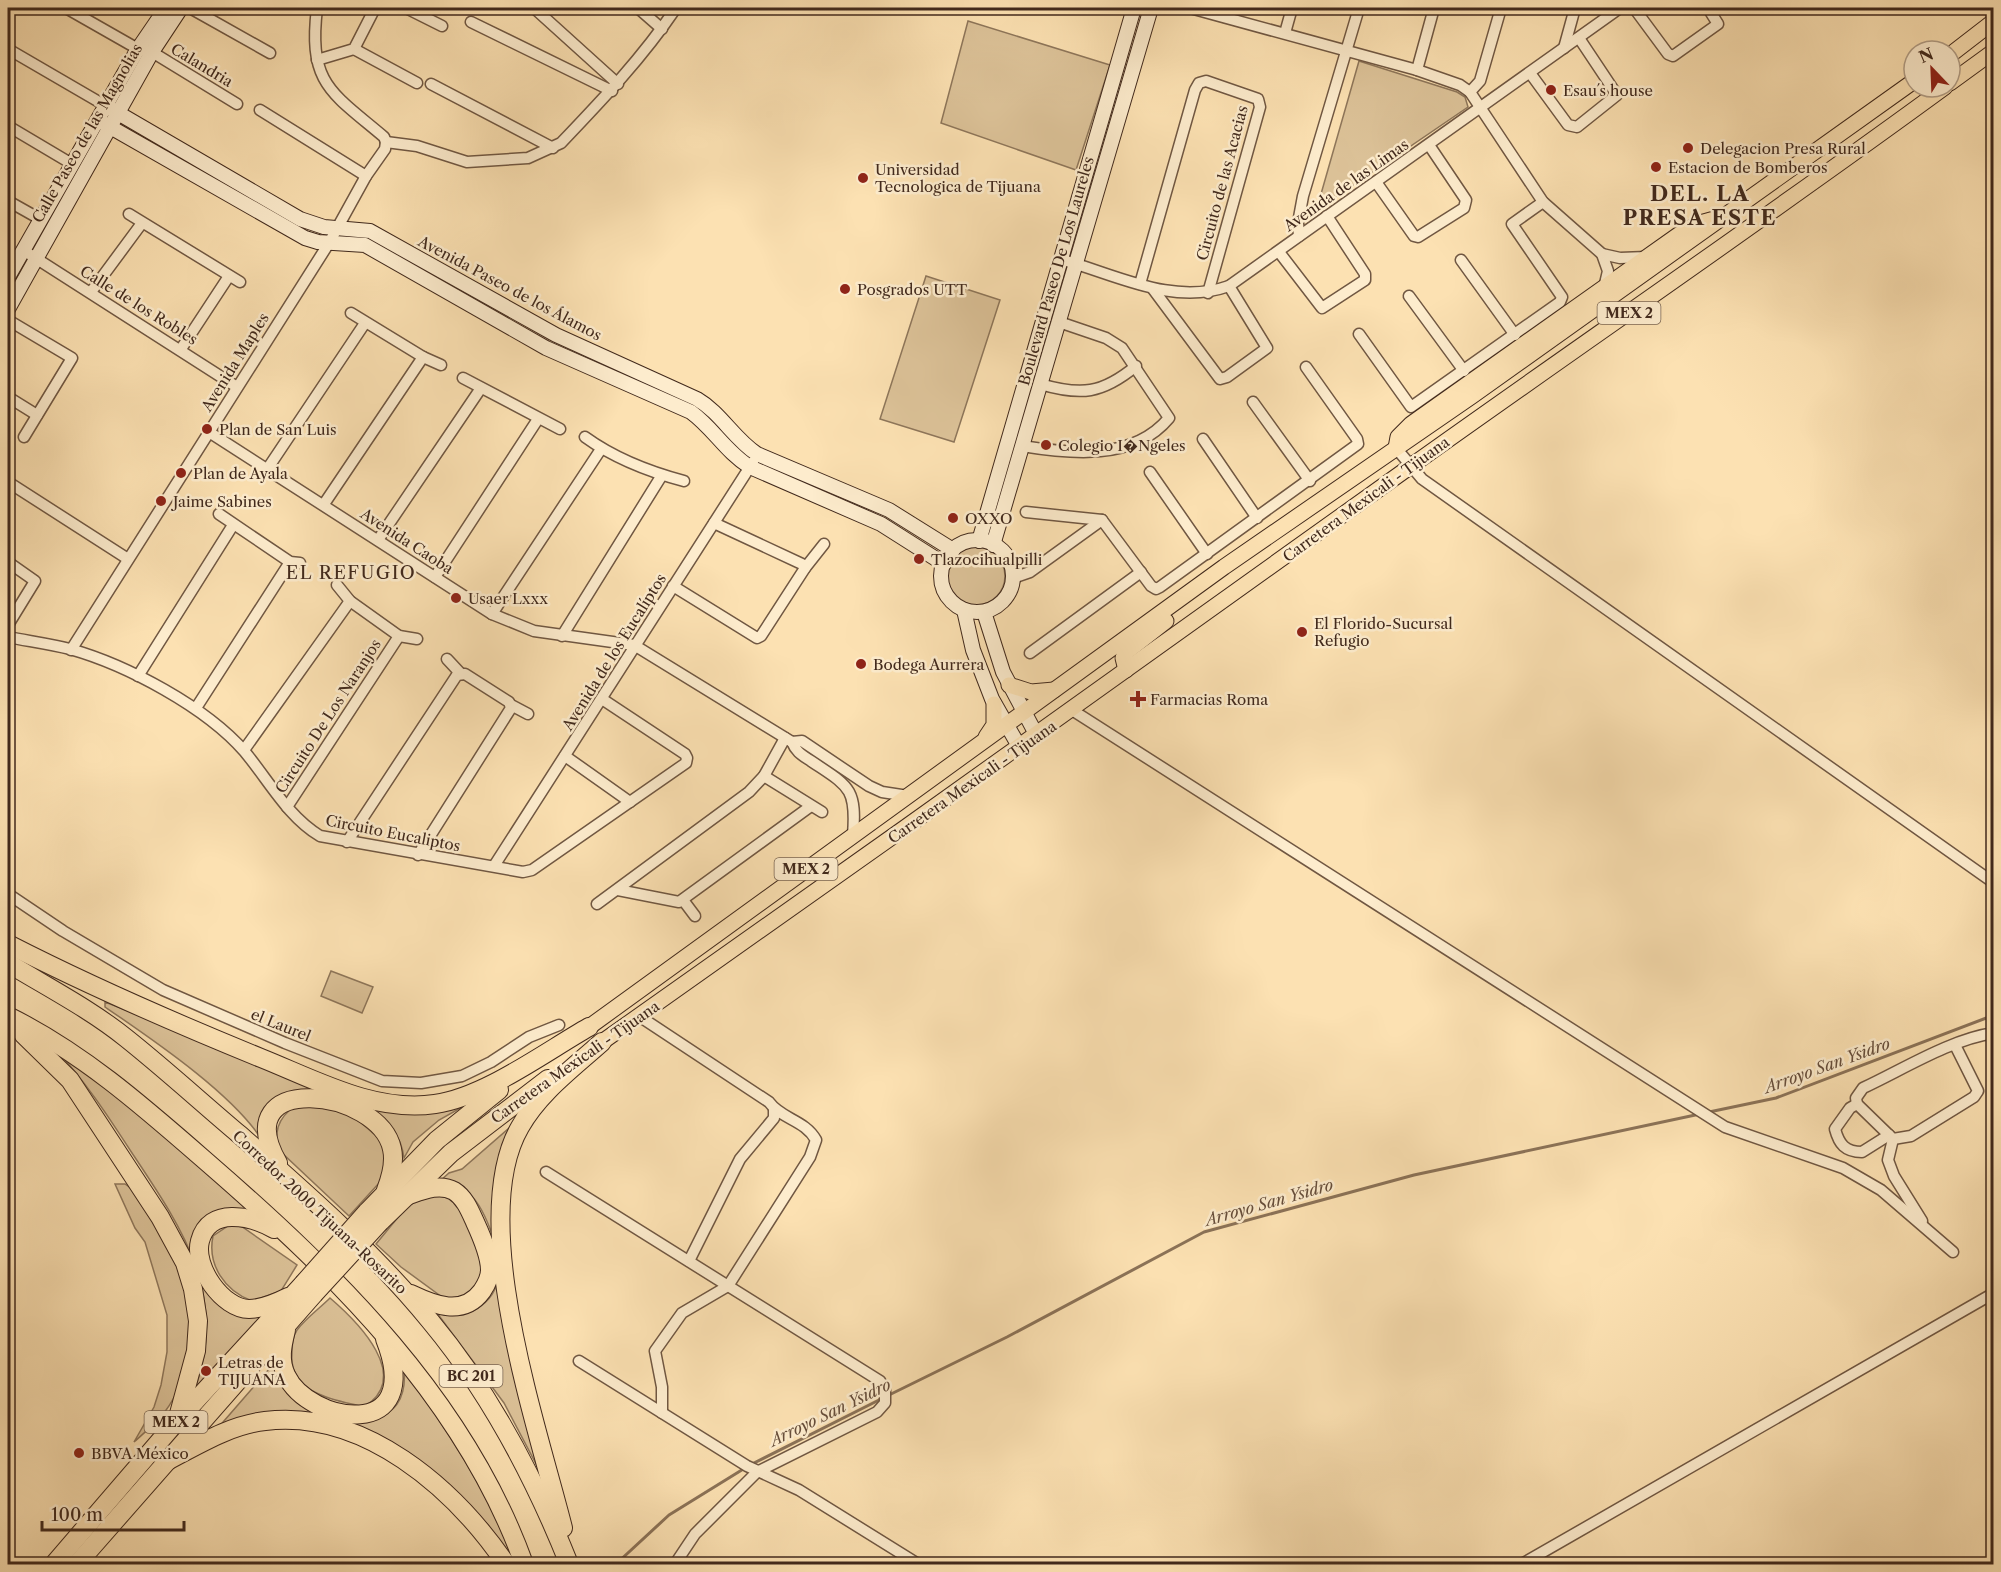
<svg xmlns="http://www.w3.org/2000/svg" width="2001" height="1572" viewBox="0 0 2001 1572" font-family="'Libre Caslon Text',serif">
<rect width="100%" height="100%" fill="#fce1b2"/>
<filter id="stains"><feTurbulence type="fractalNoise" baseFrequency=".00333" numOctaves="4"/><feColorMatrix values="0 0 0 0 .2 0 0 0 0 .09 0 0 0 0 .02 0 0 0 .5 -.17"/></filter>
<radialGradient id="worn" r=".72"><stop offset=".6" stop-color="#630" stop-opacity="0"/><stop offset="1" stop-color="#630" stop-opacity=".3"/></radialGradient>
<g fill="#dcc298" stroke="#8e765a" stroke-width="1.5">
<path d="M968 21 1110 65 1076 170 941 123Z"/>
<path d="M1359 61 1457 92 1465 97 1468 107 1330 201 1321 194Z"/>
<path d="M926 276 1000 300 954 442 880 419Z"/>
<circle cx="976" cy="576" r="29"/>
<path d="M331 971 373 987 362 1013 321 996Z"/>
<path d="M105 1002 386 1110 425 1114 464 1106 439 1120 413 1142 404 1158C397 1102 333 1102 289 1095L266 1147C241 1099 152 1039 105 1007Z"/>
<path d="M53 1047 151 1123 248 1210 202 1230 204 1274 264 1315 195 1389C229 1296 182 1228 132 1153 108 1116 84 1079 53 1047Z"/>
<path d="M296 1105 323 1107 353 1116 381 1140 388 1165 380 1182 349 1216 281 1152C272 1133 279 1117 296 1105Z"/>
<path d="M524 1115 496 1205 546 1483 504 1403 437 1313C465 1322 495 1305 499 1275 502 1254 484 1203 466 1191 459 1186 448 1184 440 1181L449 1173 462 1169Z"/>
<path d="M115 1184H125L132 1189C147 1213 167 1238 178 1263 199 1310 195 1372 164 1413 156 1423 144 1433 134 1442L154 1407 161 1385 167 1352V1315L145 1242 135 1228Z"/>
<path d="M434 1196C472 1193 478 1251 484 1279L461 1300 442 1297 401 1267 376 1244 409 1204Z"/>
<path d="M228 1226H241L297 1265 281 1291 252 1301C225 1291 207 1265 213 1236Z"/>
<path d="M330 1298C358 1322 413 1377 364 1407 333 1399 288 1394 292 1352 292 1346 293 1336 297 1330 306 1318 320 1308 330 1298Z"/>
<path d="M277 1360 279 1376 365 1421C395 1416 407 1399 404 1368 445 1429 488 1489 512 1558L488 1525 464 1500 347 1427 217 1429Z"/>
</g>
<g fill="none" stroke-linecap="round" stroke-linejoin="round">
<g stroke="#8b7257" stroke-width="3">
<path d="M1709 1112 1776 1098 1994 1015"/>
<path d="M887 1396 1007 1337 1204 1232 1414 1175 1700 1114"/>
<path d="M750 1465 881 1399"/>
<path d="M616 1564 669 1515 745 1468"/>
</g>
<defs>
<g id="street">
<path d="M66 8 138 49 152 52 237 104"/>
<path d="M190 8 270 53"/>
<path d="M317 8C308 84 331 92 384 137L386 142"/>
<path d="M406 8 442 26"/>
<path d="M534 8 618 84"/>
<path d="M638 8 662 29"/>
<path d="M1190 8 1417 70 1460 85 1470 92 1543 202 1602 254 1608 271 1604 288"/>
<path d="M1634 8 1668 54 1673 56 1718 24 1708 8"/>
<path d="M471 22 612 91"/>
<path d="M1285 33 1292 8"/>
<path d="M1564 48 1575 8"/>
<path d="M8 49 106 106"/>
<path d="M354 49 417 83"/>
<path d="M317 60 354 49 375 8"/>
<path d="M1417 70 1434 8"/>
<path d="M1530 73 1568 125 1577 127 1617 95 1579 38"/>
<path d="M431 84 553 148"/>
<path d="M1470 92 1480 81 1501 8"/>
<path d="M260 110 366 176"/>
<path d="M8 126 72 164"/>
<path d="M386 142 417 146 467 162 528 158 561 143C603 99 642 58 676 8"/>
<path d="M1376 182 1414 236 1418 237 1464 208 1466 200 1429 145"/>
<path d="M8 201 40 219"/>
<path d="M129 214 240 282"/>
<path d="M1299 236 1298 223 1303 196 1359 8"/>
<path d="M23 250 237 387"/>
<path d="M1279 252 1322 308 1365 280V274L1327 216"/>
<path d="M1602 254 1620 258 1646 257"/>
<path d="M1063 260C1117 275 1173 306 1229 286L1620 8"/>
<path d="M1461 260 1515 335"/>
<path d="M1140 284 1195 90 1199 83 1206 81 1258 99 1260 107 1208 293"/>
<path d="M1153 289 1220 379 1227 377 1267 348 1229 286"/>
<path d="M91 292 142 223"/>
<path d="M1409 296 1464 371"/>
<path d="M351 313 423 357 441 365"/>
<path d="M8 320 72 358 24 437"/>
<path d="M1359 334 1411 407 1560 302 1562 297 1512 224 1543 202"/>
<path d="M181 349 229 276"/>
<path d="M463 378 560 429"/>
<path d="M1040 384C1081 396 1102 394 1136 366"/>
<path d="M8 397 37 415"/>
<path d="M1253 402 1310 481"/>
<path d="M209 432 492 614 534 631 634 645 792 742"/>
<path d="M585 437C614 458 650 472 684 481"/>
<path d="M1203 439 1257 518"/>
<path d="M1022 446C1071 454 1133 461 1169 418L1122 348 1106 338 1059 322"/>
<path d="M1396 448 1422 479 1994 883"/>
<path d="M268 468 365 323"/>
<path d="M1150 472 1207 554"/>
<path d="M8 482 128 559"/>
<path d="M324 504 423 357"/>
<path d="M1026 512 1102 520 1151 586 1156 589 1160 587 1358 444 1357 439 1306 367"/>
<path d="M219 514 290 562 300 563"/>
<path d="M714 523 802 564 805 568"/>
<path d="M378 540 481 388"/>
<path d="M8 562 35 581 8 625"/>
<path d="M435 577 538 419"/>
<path d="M1013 578 1030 572 1102 520"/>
<path d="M337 585 350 601 399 636 417 639"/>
<path d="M673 586 757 638 761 636 805 568 824 544"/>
<path d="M492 614 601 449"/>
<path d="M562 636 662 475"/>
<path d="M8 637C28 641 50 644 70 649 127 665 206 707 245 752 269 781 288 817 320 836L523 872 532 870 686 763 687 758 685 754 602 699"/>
<path d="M71 650 329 243 366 176 385 149 386 142"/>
<path d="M1030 653 1141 572"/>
<path d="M447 659 461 674"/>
<path d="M138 676 233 525"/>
<path d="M511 705 528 714"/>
<path d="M196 708 290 562"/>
<path d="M1072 710 1725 1127 1843 1168 1881 1190 1953 1252"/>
<path d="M792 742 802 741 869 786 882 792 908 796"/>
<path d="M792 742C796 752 802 755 811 761 848 786 857 787 853 835"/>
<path d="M244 750 350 601"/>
<path d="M565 756 630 802"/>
<path d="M764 776 822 812"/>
<path d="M287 807 399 636"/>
<path d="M347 842 457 675 465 674 509 702 511 708 418 855"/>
<path d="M494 866 753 462"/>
<path d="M618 890 679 902 811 806"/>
<path d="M8 894 63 931 163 990 285 1043 382 1081 421 1083 462 1076 491 1062 529 1037 559 1025"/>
<path d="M683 900 695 916"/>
<path d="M597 904 749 792 764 776 785 738"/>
<path d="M639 1016 769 1102C781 1119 805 1120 816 1140L810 1157 728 1286 682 1313 655 1351 662 1387V1413"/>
<path d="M1857 1104 1850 1108 1835 1129C1839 1144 1845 1152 1862 1152L1889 1135"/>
<path d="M1893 1139 1911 1136 1974 1097 1978 1091 1955 1045"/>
<path d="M546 1172 880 1381 885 1390V1403L877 1412 757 1472 695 1534 675 1564"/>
<path d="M1922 1221 1894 1176 1888 1160 1893 1139 1857 1104 1856 1098 1863 1088C1902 1070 1951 1039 1994 1033"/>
<path d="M689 1261 740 1159 774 1118V1109"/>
<path d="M579 1361 747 1466 799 1490 918 1564"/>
<path d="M1522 1564 1994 1293"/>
</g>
<g id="secondary">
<path d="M106 106 300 219 324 227 370 231 556 335 697 399C721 413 734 439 757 454L889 510 953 550"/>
<path d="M98 120 305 238 318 242 365 245 546 348 691 412C713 428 726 452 750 467L881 524 944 564"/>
<path d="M8 277 138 49 166 8"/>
<path d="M8 309 152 52 181 8"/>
<circle cx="977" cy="576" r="36"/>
<path d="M979 541 1134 8"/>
<path d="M993 545 1151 8"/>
<path d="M964 610 973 650 992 699 1020 748"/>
<path d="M984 612 1003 672 1037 736"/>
</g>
<g id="primary">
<path d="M1950 55 1994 21"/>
<path d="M1950 83 1994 51"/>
<path d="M1396 448 1398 437 1411 424 1681 233 1700 223 1718 218"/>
<path d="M1126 670 1123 658 1125 653 1166 621"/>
<path d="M1009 685 1031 692 1054 690"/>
<path d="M986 737 994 725V704"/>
<path d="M589 1027 1224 567 1472 396 1914 81"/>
<path d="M602 1042C873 852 1142 658 1411 466 1589 339 1769 216 1945 87"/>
</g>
<g id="highway">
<path d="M8 944C90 986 175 1023 261 1058 316 1080 375 1113 435 1104 485 1097 545 1052 589 1027"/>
<path d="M8 963C47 987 90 1009 126 1038 165 1069 202 1103 240 1135 306 1193 375 1253 431 1322 490 1393 535 1479 569 1564"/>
<path d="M8 1016C83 1053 145 1108 208 1163 337 1275 465 1400 524 1564"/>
<path d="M23 1034 70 1080 160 1217 185 1263 193 1289 198 1321 196 1351 177 1421"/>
<path d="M278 1163C225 1070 379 1088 392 1149 395 1162 391 1177 386 1190"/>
<path d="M409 1195C423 1190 440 1183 454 1191 465 1198 470 1211 475 1222 481 1235 490 1255 490 1270 490 1278 486 1285 482 1291 463 1317 434 1305 411 1294"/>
<path d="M367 1212 437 1140 499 1090"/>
<path d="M380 1222 451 1153 548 1079"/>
<path d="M274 1229C251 1216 209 1206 200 1241 193 1267 223 1309 249 1309 263 1309 276 1303 288 1297"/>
<path d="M286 1330C282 1346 279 1360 286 1375 309 1424 426 1443 385 1339"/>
<path d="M167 1461C198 1445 230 1425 265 1421 364 1409 454 1488 506 1564"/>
<path d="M563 1528C538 1428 466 1220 520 1127 539 1093 573 1068 602 1042"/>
<path d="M54 1564 177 1421 303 1284"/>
<path d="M77 1564 314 1294"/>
</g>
</defs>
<use href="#street" stroke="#705742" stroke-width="13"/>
<use href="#secondary" stroke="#41291c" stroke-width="16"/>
<use href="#primary" stroke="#41291c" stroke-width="17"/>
<use href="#highway" stroke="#41291c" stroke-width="20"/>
<use href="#street" stroke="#fdeccd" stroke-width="10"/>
<use href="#secondary" stroke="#fdeccd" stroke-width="14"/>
<use href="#primary" stroke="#fce1b2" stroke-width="15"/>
<use href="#highway" stroke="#fce1b2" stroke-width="18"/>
<defs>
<g id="highway-bridge">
<path d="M303 1284 367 1212"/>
<path d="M314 1294 380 1222"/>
</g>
</defs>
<use href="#highway-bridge" stroke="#41291c" stroke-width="20" stroke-linecap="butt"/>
<use href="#highway-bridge" stroke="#fce1b2" stroke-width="18"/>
</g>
<g fill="#8f2418" stroke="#fdeccd" stroke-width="2">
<circle cx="1551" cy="90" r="6"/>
<circle cx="1688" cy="148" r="6"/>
<circle cx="1656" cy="167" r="6"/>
<circle cx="863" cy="178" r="6"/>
<circle cx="845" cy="289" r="6"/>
<circle cx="207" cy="429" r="6"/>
<circle cx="1046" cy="445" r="6"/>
<circle cx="181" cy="473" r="6"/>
<circle cx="161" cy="501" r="6"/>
<circle cx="953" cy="518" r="6"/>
<circle cx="919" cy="559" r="6"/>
<circle cx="456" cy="598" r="6"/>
<circle cx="1302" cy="632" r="6"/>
<circle cx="861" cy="664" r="6"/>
<path d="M1135 690h6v6h6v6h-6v6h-6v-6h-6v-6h6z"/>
<circle cx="206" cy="1371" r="6"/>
<circle cx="79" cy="1453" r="6"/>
</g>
<g text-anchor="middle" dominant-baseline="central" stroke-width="5" stroke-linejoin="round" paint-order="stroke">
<g fill="#fdeccd" stroke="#796451" stroke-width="1.5">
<rect x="1597.5" y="302" width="63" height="22" rx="4.5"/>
<rect x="774.5" y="858" width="63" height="22" rx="4.5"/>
<rect x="439.5" y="1365" width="63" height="22" rx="4.5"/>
<rect x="144.5" y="1411" width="63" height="22" rx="4.5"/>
</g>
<g font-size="14" font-weight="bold" fill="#41291c">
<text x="1629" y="313">MEX 2</text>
<text x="806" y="869">MEX 2</text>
<text x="471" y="1376">BC 201</text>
<text x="176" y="1422">MEX 2</text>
</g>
<g font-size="15" fill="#41291c" stroke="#fdeccd">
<text transform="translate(202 65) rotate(31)">Calandria</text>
<text transform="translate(87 133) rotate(-60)">Calle Paseo de las Magnolias</text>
<text transform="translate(1222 183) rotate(-75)">Circuito de las Acacias</text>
<text transform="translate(1346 185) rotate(-35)">Avenida de las Limas</text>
<text transform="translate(1056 271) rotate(-74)">Boulevard Paseo De Los Laureles</text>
<text transform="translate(510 288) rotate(28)">Avenida Paseo de los Álamos</text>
<text transform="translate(139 305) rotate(32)">Calle de los Robles</text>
<text transform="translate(235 362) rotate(-58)">Avenida Maples</text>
<text transform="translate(1366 499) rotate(-36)">Carretera Mexicali - Tijuana</text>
<text transform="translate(407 541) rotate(33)">Avenida Caoba</text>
<text transform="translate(614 652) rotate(-58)">Avenida de los Eucalíptos</text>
<text transform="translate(328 716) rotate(-57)">Circuito De Los Naranjos</text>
<text transform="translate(972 782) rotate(-35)">Carretera Mexicali - Tijuana</text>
<text transform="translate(393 833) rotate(11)">Circuito Eucaliptos</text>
<text transform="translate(281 1025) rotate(22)">el Laurel</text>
<text transform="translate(575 1062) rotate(-35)">Carretera Mexicali - Tijuana</text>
<text transform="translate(320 1212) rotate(43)">Corredor 2000 Tijuana-Rosarito</text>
</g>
<g font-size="15" fill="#41291c" stroke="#fdeccd" text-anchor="start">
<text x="1563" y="90">Esau´s house</text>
<text x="1700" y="148">Delegacion Presa Rural</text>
<text x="1668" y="167">Estacion de Bomberos</text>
<text x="875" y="169">Universidad<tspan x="875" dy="17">Tecnologica de Tijuana</tspan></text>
<text x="857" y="289">Posgrados UTT</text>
<text x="219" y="429">Plan de San Luis</text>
<text x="1058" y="445">Colegio I�Ngeles</text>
<text x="193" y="473">Plan de Ayala</text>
<text x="173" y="501">Jaime Sabines</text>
<text x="965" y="518">OXXO</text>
<text x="931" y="559">Tlazocihualpilli</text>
<text x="468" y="598">Usaer Lxxx</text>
<text x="1314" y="623">El Florido-Sucursal<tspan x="1314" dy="17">Refugio</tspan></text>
<text x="873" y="664">Bodega Aurrera</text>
<text x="1150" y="699">Farmacias Roma</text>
<text x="218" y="1362">Letras de<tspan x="218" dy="17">TIJUANA</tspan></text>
<text x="91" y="1453">BBVA México</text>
</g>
<g font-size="16" font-style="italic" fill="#664d3a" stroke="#fdeccd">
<text transform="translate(1827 1065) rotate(-20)">Arroyo San Ysidro</text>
<text transform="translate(1269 1202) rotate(-16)">Arroyo San Ysidro</text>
<text transform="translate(830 1412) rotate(-26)">Arroyo San Ysidro</text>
</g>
<g font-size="18" letter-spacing="1.5" fill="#41291c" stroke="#fdeccd">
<text x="351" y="573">EL REFUGIO</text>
</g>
<g font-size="21" font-weight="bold" letter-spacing="1.5" fill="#41291c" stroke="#fdeccd">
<text x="1700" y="193">DEL. LA<tspan x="1700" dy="24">PRESA ESTE</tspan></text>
</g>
</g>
<rect width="2001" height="1572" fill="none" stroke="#fce1b2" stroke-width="30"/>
<rect x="9" y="9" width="1983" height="1554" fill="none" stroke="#41291c" stroke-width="3"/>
<rect x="15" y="15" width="1971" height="1542" fill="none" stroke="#41291c" stroke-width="1.5"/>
<g transform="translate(1932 69) rotate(337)"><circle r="28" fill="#fdeccd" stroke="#b29e86" stroke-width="1.5"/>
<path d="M0-4.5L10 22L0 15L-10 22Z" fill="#8f2418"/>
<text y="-9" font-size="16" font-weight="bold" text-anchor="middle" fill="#41291c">N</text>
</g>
<path d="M42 1521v9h142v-9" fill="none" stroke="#41291c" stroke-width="3"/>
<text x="51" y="1521" font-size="18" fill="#41291c" stroke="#fdeccd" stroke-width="4.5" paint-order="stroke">100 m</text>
<rect width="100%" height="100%" filter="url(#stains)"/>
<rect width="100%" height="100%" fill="url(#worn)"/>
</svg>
